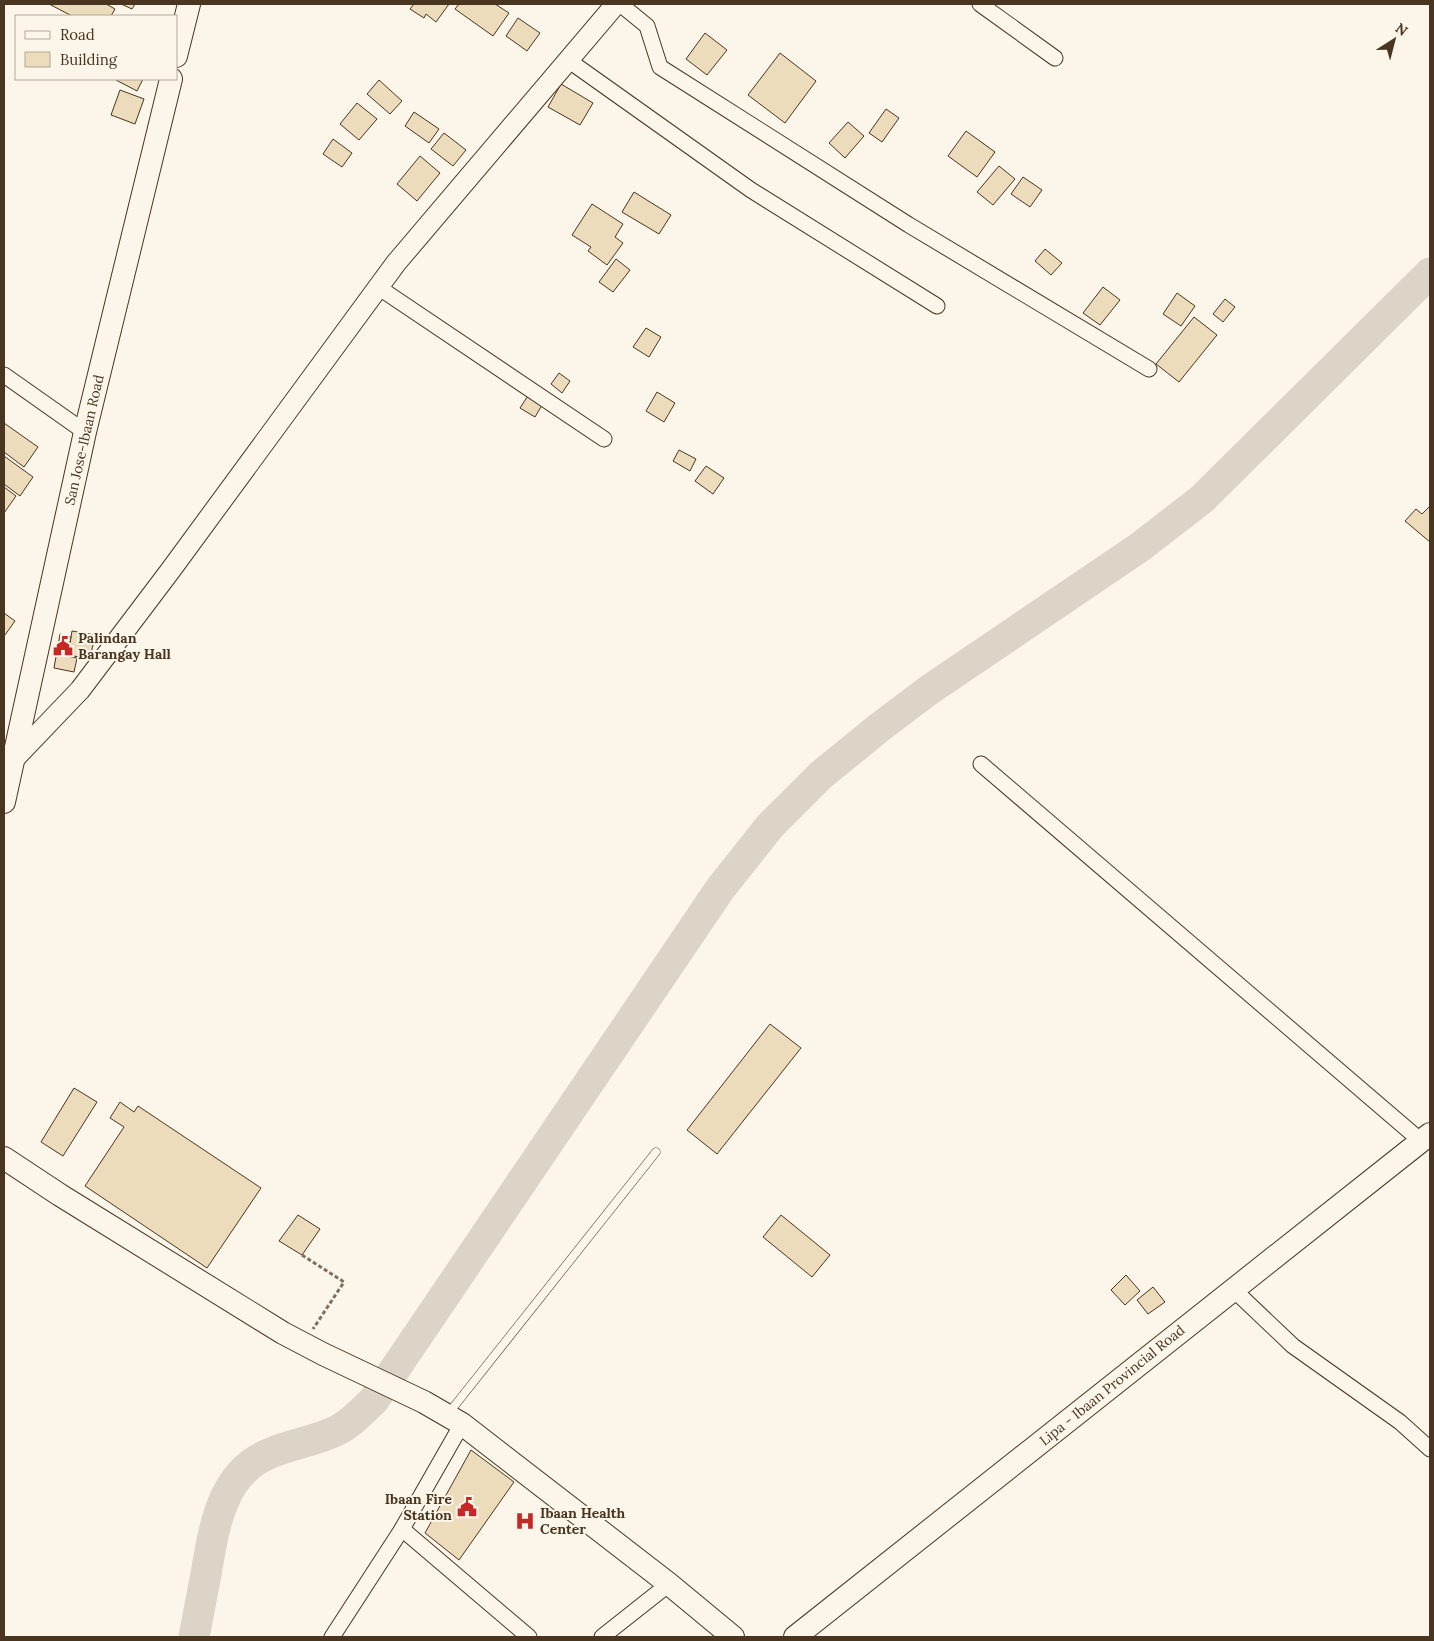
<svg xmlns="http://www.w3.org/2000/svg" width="1434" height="1641" viewBox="0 0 1434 1641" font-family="Lora,serif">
<rect width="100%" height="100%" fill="#fbf6e9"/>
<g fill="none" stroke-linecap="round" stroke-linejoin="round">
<path stroke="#dcd4c6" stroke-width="31" d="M194 1637C198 1616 202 1595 206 1574 214 1528 221 1472 271 1453 292 1444 315 1441 336 1431 351 1424 362 1411 374 1400L720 889 770 826 821 775 880 727 929 690 1140 547 1202 499 1430 273"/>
</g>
<g fill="#ecdcbc" stroke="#4a3520">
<path d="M49 4H106L115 9 111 16H72Z"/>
<path d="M121 4H135L132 9Z"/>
<path d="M414 4H449L436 22 426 14 424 18 410 9Z"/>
<path d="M459 4H495L509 13 493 36 455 9Z"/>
<path d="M518 18 540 33 527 51 506 36Z"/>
<path d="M705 33 727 50 707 75 686 59Z"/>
<path d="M780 53 816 81 785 123 748 95Z"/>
<path d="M117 79H143L137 91 116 80Z"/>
<path d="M379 80 402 101 390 114 367 94Z"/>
<path d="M561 84 593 103 580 125 548 107Z"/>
<path d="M120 90 144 99 135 124 111 115Z"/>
<path d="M357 103 377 119 359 140 340 124Z"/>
<path d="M886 109 899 118 882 142 869 133Z"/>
<path d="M414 112 439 129 429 143 405 126Z"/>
<path d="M848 122 864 136 845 158 829 143Z"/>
<path d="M966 131 995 152 977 177 948 156Z"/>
<path d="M444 133 466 150 453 166 431 149Z"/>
<path d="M333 139 352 153 342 167 323 154Z"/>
<path d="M420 156 440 173 417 201 397 184Z"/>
<path d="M999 166 1015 179 993 205 977 192Z"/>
<path d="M1023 177 1042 190 1030 207 1011 194Z"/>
<path d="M634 192 671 215 659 234 622 212Z"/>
<path d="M592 204 623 224 615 237 623 243 607 265 588 251 591 247 572 235Z"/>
<path d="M1045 249 1062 263 1051 275 1035 261Z"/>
<path d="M616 259 630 270 613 292 599 282Z"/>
<path d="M1103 287 1120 300 1100 325 1083 313Z"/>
<path d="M1177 293 1195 306 1181 326 1163 314Z"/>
<path d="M1225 299 1235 307 1223 322 1213 314Z"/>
<path d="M1194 317 1217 335 1179 382 1156 364Z"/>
<path d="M646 328 661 337 649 357 633 347Z"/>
<path d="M559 373 570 381 562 393 551 384Z"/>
<path d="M531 391 545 400 535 417 520 408Z"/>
<path d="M657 392 675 403 664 422 646 411Z"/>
<path d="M4 423 38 447 24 467 4 452Z"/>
<path d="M679 450 696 459 690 471 673 461Z"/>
<path d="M4 456 33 477 20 496 4 484Z"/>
<path d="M706 466 724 478 713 494 695 481Z"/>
<path d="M4 487 16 496 4 513Z"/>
<path d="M1430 506V542L1405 521 1416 509 1422 514Z"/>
<path d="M4 613 15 621 5 635 4 634Z"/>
<path d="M72 631 95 635 90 659 68 655Z"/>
<path d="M60 634 71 637 67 656 77 658 74 672 54 668Z"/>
<path d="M770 1024 801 1048 717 1154 687 1130Z"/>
<path d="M74 1088 97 1102 63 1156 41 1142Z"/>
<path d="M120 1102 134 1112 138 1106 261 1188 207 1268 85 1186 124 1127 110 1118Z"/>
<path d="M298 1215 320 1229 302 1255 279 1241Z"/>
<path d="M781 1215 830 1255 812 1277 763 1237Z"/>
<path d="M1126 1275 1140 1291 1125 1305 1111 1290Z"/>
<path d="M1153 1287 1165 1302 1148 1314 1137 1300Z"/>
<path d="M471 1450 514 1482 459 1560 425 1533Z"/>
</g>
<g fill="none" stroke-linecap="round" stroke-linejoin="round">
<defs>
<path id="service" d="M448 1414 656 1152"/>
<g id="minor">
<path d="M620 4 647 26 660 67 909 225 1149 369"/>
<path d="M980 4 1055 58"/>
<path d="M568 60 751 190 937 306"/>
<path d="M378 287 604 439"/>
<path d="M4 375 85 432"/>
<path d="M981 764 1421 1141"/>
<path d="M1233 1289 1293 1346 1400 1422 1430 1449"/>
<path d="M402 1529 529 1637"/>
<path d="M332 1637 402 1529 462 1424"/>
<path d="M602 1637 669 1584"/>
</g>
<path id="tertiary" d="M14 759 80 690 170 571 396 263 616 4"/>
<g id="secondary">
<path d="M176 56 189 4"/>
<path d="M4 802 85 432 171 79"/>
<path d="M4 1158 60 1195 283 1333 323 1354 424 1402 462 1424 669 1584 733 1637"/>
<path d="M795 1637 1430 1134"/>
</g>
</defs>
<use href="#service" stroke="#4a3520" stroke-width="9"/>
<use href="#minor" stroke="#4a3520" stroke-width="17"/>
<use href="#tertiary" stroke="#4a3520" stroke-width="22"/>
<use href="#secondary" stroke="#4a3520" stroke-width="24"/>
<path stroke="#7f6f5c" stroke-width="3" stroke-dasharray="4 2.5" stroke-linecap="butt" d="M302 1255 344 1282 313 1329"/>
<use href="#service" stroke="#fbf6e9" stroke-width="8"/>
<use href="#minor" stroke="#fbf6e9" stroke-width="15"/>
<use href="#tertiary" stroke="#fbf6e9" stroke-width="20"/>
<use href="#secondary" stroke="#fbf6e9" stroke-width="22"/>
</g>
<defs>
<symbol id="civic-bare" viewBox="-9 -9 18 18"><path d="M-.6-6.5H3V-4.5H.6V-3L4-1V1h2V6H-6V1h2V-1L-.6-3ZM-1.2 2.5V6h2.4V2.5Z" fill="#c62828" stroke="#fbf6e9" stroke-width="2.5" paint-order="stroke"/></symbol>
<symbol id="hospital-bare" viewBox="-9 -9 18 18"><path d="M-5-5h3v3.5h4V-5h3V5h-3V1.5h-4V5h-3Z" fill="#c62828" stroke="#fbf6e9" stroke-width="2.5" paint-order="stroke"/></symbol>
</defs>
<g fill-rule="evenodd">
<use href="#civic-bare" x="49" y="632" width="28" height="28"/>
<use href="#civic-bare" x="453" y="1493" width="28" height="28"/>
<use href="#hospital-bare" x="511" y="1507" width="28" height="28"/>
</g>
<g text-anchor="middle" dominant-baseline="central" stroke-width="4" stroke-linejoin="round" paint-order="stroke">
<g font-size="14" fill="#4a3520" stroke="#fbf6e9">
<text transform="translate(84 440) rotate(-77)">San Jose-Ibaan Road</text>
<text transform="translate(1112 1385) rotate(-39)">Lipa - Ibaan Provincial Road</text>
</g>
<g font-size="14" font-weight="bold" fill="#4a3520" stroke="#fbf6e9" text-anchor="start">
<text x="78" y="638">Palindan<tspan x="78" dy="16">Barangay Hall</tspan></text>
<text x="452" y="1499" text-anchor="end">Ibaan Fire<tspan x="452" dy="16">Station</tspan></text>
<text x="540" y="1513">Ibaan Health<tspan x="540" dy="16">Center</tspan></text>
</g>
</g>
<rect width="1434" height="1641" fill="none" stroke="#4a3520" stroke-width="10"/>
<rect x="15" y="15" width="162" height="65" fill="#fbf6e9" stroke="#b4a999"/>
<rect x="25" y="31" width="25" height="8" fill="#fbf6e9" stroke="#b4a999"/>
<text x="60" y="40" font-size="15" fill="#4a3520">Road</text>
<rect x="25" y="52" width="25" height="15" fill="#ecdcbc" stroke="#b4a999"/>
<text x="60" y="65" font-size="15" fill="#4a3520">Building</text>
<g transform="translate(1394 40) rotate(36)" stroke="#fbf6e9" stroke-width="4" paint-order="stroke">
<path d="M0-4L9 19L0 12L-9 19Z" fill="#4a3520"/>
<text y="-8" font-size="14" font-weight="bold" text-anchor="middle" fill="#4a3520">N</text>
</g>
</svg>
